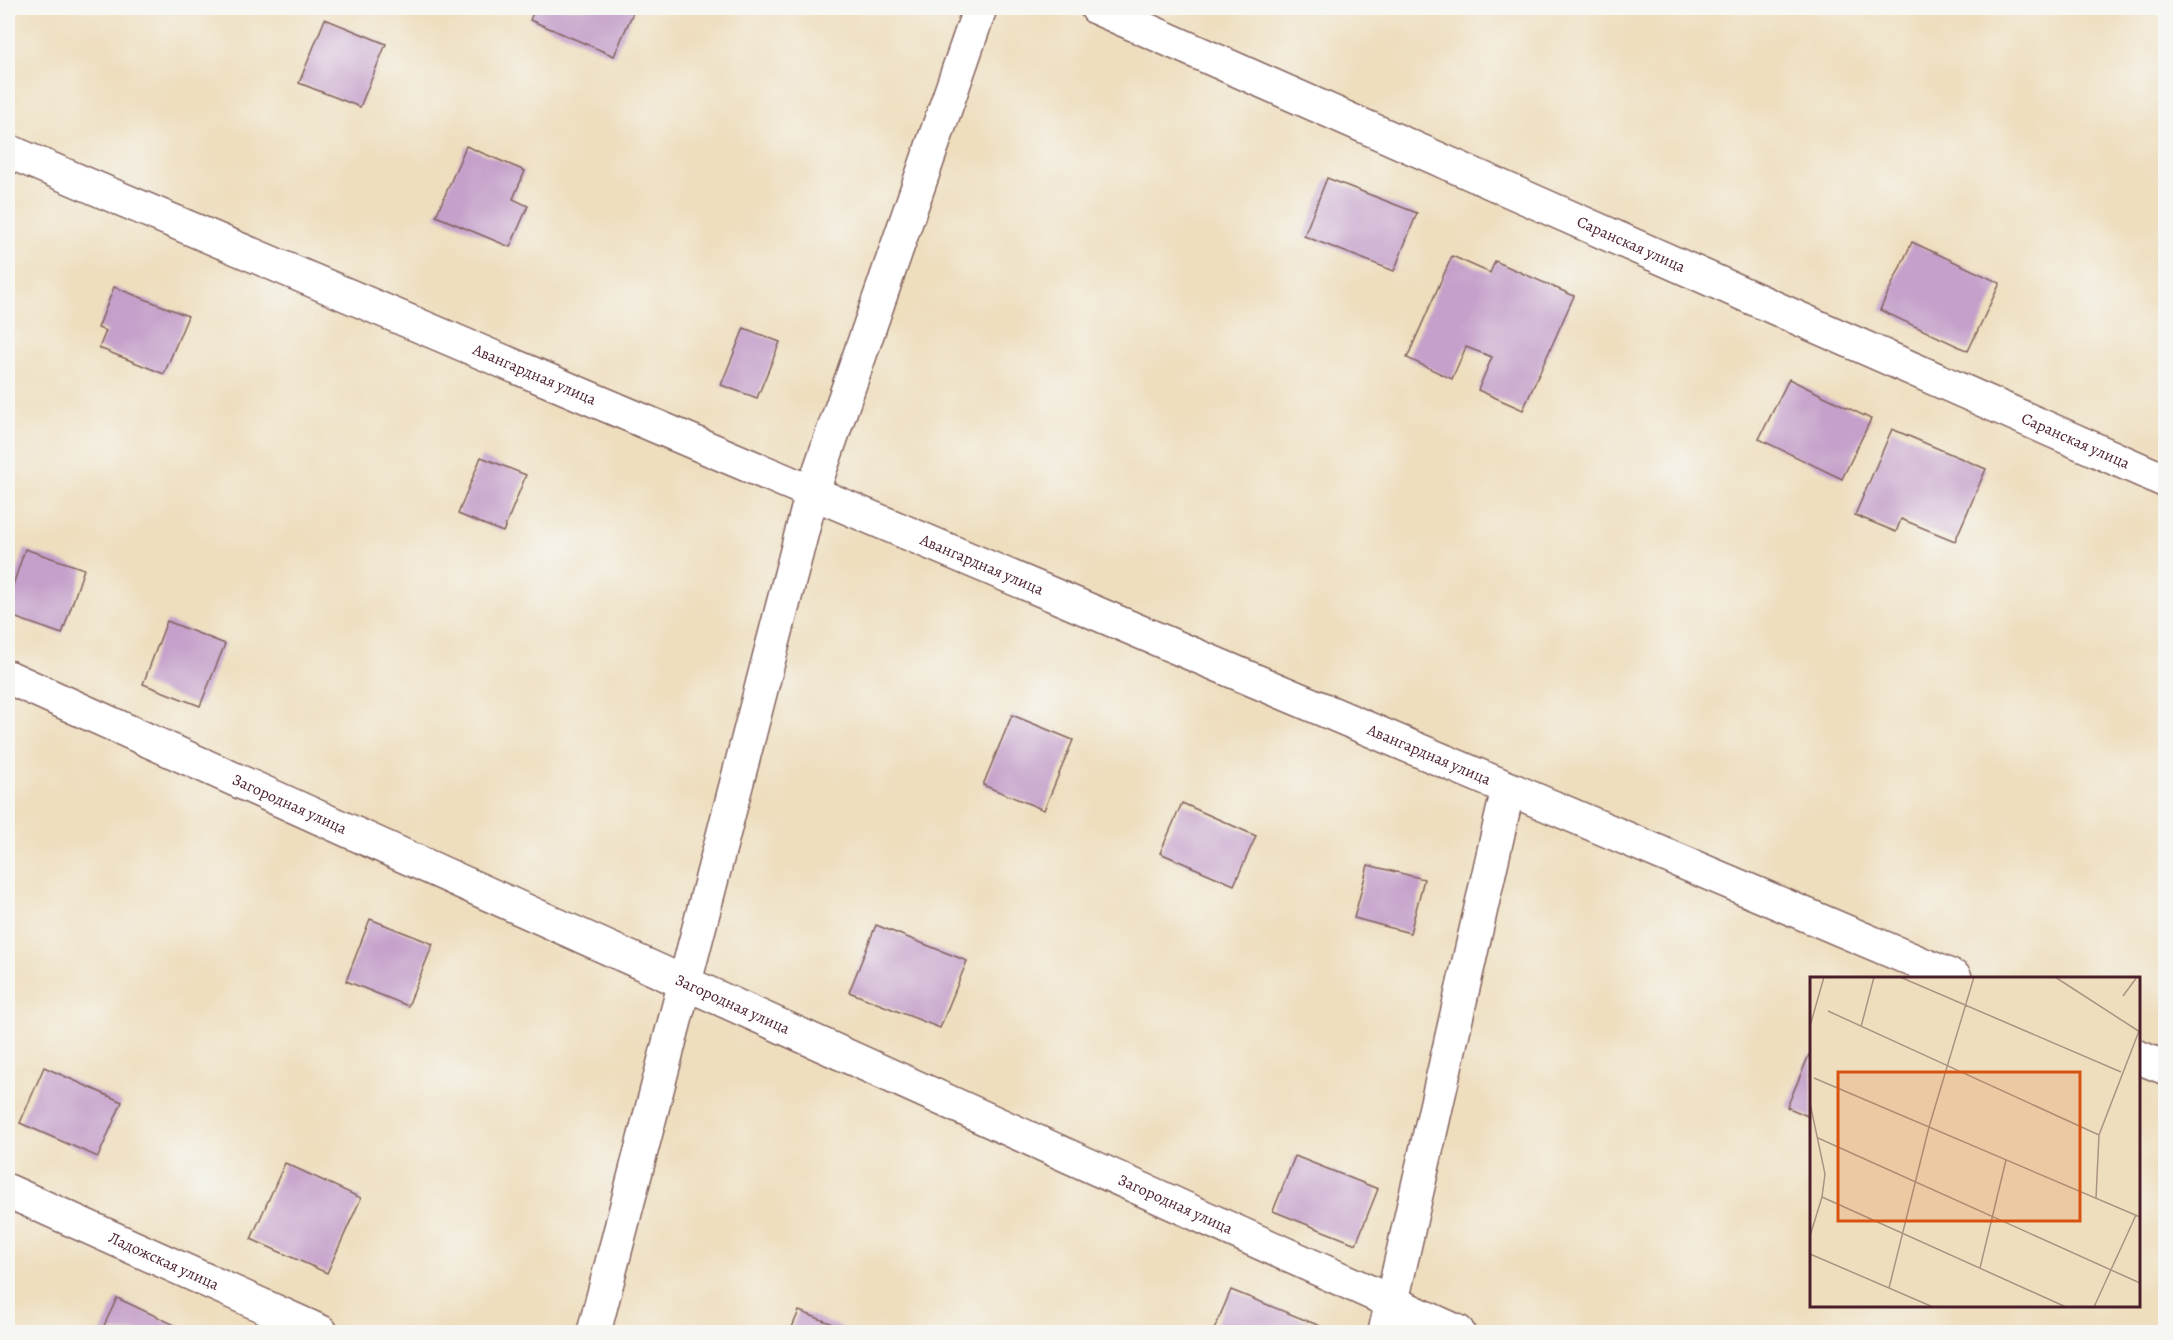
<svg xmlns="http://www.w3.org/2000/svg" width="2173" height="1340" viewBox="0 0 2173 1340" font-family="Alegreya,serif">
<rect width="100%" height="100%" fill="#f6f6f2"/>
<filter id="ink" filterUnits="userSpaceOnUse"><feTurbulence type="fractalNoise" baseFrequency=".0167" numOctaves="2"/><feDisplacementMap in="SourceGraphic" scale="12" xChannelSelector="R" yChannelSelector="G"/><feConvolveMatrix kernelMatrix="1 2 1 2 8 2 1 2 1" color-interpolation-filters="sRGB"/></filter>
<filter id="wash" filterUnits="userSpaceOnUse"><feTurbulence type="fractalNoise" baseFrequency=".008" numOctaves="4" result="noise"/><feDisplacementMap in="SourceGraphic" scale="24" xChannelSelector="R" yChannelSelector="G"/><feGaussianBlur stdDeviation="1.35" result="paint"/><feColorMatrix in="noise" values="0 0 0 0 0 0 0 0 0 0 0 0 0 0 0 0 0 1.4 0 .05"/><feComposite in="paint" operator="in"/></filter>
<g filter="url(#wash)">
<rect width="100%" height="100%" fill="#eedebe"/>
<g id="blocks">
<g fill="#c5a0ca">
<path d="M535 8H635L614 56 530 20Z"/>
<path d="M325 19 386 44 360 107 299 83Z"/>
<path d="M466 146 525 171 513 199 528 206 510 247 436 216Z"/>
<path d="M1327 178 1417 213 1394 271 1304 236Z"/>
<path d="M1912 242 2000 283 1968 351 1880 310Z"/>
<path d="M1452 256 1490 273 1495 261 1574 296 1523 410 1478 390 1492 357 1466 347 1452 379 1407 358Z"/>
<path d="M114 287 188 316 164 374 99 348 106 331 98 328Z"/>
<path d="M744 328 780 342 757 398 721 385Z"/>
<path d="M1789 379 1871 419 1842 479 1759 439Z"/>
<path d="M1892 429 1986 469 1955 541 1901 519 1896 532 1855 515Z"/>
<path d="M481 457 526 475 503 532 458 514Z"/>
<path d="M25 549 84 569 62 634 8 615V600Z"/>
<path d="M167 621 225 644 200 706 143 684Z"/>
<path d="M1012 715 1073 740 1044 810 983 785Z"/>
<path d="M1182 803 1256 836 1234 885 1160 853Z"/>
<path d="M1368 865 1424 879 1410 933 1354 918Z"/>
<path d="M370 919 433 944 408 1006 346 981Z"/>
<path d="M876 925 967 961 940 1028 849 992Z"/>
<path d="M1809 1055 1812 1056V1118L1787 1107Z"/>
<path d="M44 1067 122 1102 98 1157 20 1123Z"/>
<path d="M1295 1156 1378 1189 1356 1244 1273 1211Z"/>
<path d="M285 1163 361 1198 327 1273 251 1239Z"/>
<path d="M1231 1290 1320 1326 1317 1332H1213Z"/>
<path d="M117 1298 177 1326 174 1332H101Z"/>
<path d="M799 1311 854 1332H790Z"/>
</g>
</g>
</g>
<g filter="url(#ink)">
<use href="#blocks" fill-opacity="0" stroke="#83625e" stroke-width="1.5"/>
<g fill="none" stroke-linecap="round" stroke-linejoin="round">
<defs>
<g id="minor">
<path id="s1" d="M1097 8 2166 481"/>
<path id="s2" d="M8 151 1955 978"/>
<path id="s3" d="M8 677 1458 1332"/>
<path d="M2138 1057 2166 1068"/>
<path id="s4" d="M8 1191 321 1332"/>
<path d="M594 1332 812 493 980 8"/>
<path d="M1385 1332 1508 789"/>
</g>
</defs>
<use href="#minor" stroke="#83625e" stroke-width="36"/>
<use href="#minor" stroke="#fff" stroke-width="33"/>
</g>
</g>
<g text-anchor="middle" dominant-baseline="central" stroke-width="5" stroke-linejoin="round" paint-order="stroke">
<g font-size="16" fill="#4a1f2b" stroke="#f6f6f2">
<text stroke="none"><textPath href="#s1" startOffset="584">Саранская улица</textPath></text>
<text stroke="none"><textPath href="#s2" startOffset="572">Авангардная улица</textPath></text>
<text stroke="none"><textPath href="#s1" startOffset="1070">Саранская улица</textPath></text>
<text stroke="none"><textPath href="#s2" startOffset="1058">Авангардная улица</textPath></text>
<text stroke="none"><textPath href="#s2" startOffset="1544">Авангардная улица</textPath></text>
<text stroke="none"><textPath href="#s3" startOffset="309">Загородная улица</textPath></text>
<text stroke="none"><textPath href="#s3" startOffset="795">Загородная улица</textPath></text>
<text stroke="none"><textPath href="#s3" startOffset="1281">Загородная улица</textPath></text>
<text stroke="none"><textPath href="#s4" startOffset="171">Ладожская улица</textPath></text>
</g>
</g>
<g transform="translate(1810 977)">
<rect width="330" height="330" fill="#eedebe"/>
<path fill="none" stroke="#ac9283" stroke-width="1.5" d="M90 0 311 95M245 0 330 55M313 19 327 0M18 34 289 158M0 49 14 0M51 50 64 0M4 101 330 240M0 126 15 197 12 220 0 259M8 161 330 306M12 220 256 330M286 221 289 158 329 54M0 277 123 330M170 291 196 183M79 311 119 150 164 0M284 330 326 238"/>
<path fill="#d8530f" fill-opacity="0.15" stroke="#d8530f" stroke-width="3" d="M28 95H270V244H28Z"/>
<rect width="330" height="330" fill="none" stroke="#4a1f2b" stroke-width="3"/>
</g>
<rect width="2173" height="1340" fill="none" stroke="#f6f6f2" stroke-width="30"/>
</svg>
